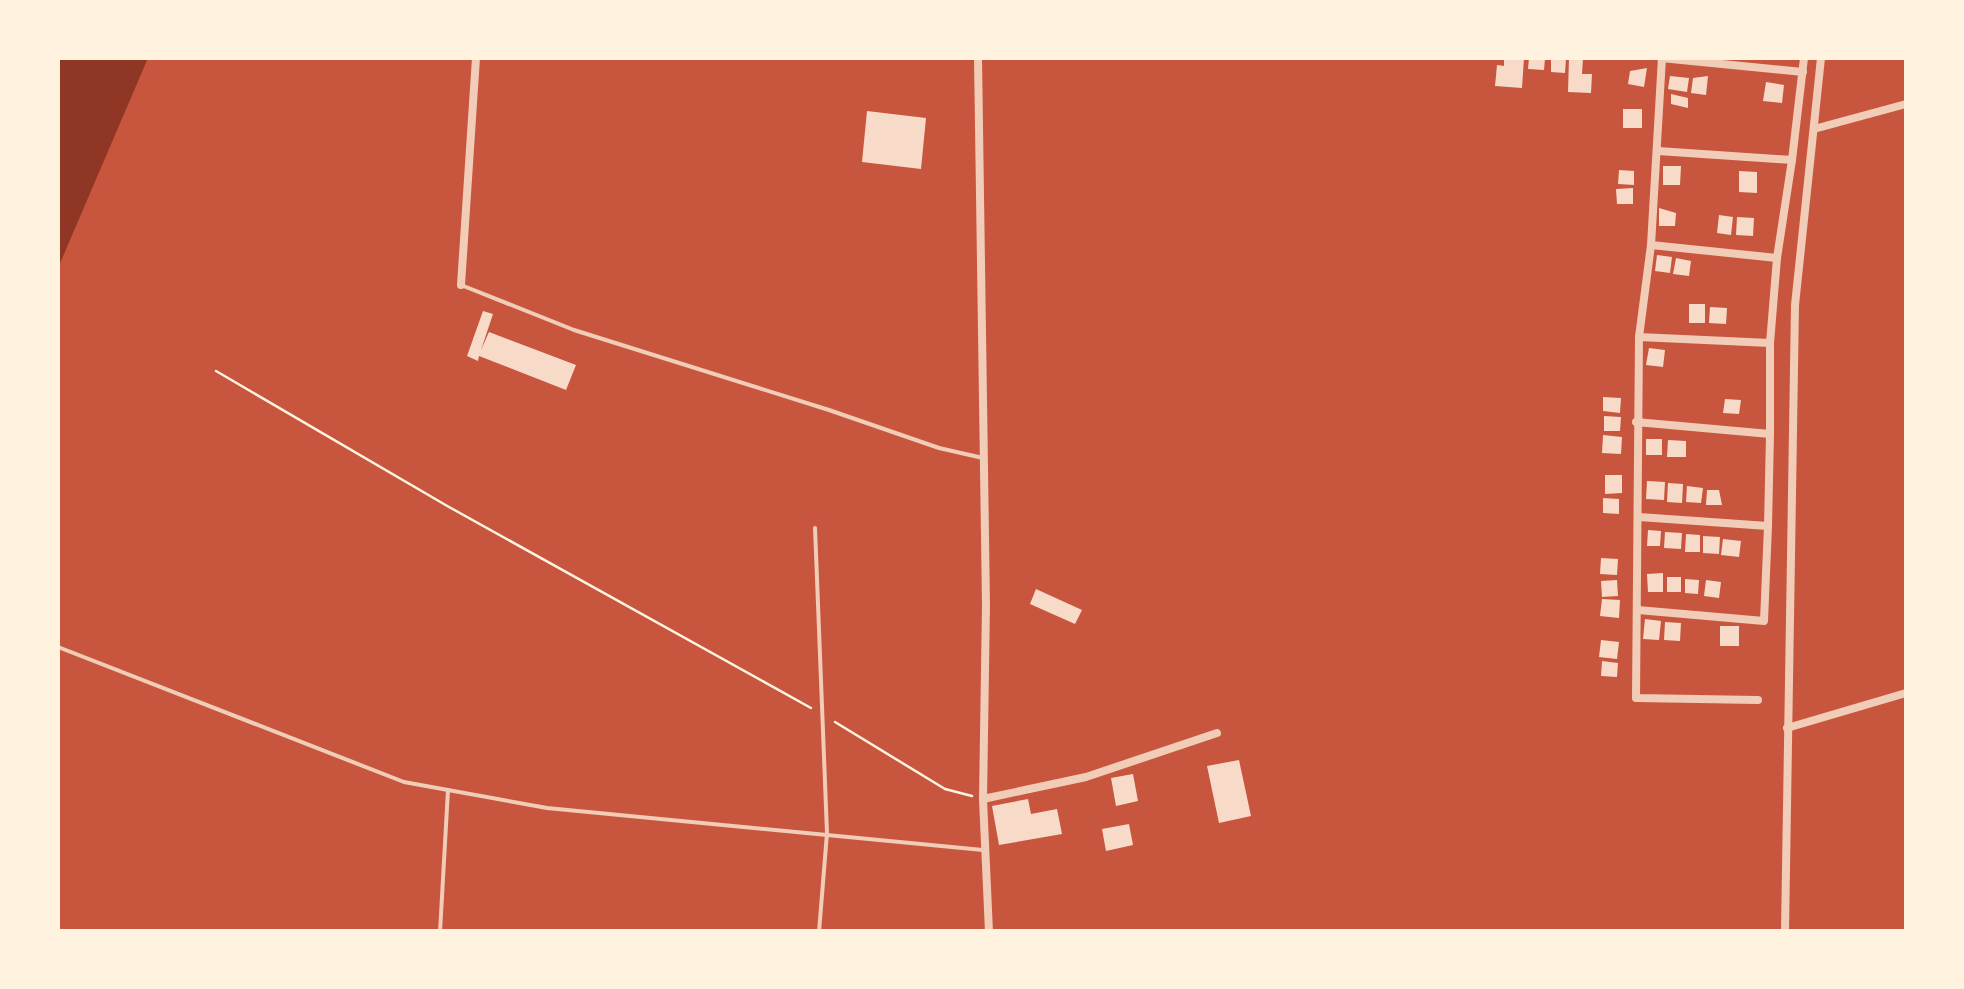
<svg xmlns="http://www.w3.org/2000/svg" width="1964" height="989" viewBox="0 0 1964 989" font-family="'Work Sans',sans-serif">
<rect width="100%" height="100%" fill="#c8553d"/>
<path fill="#8f3625" d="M58 58H148L58 268Z"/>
<g fill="#f7dbc8">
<path d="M1504 58H1524L1522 88 1495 86 1497 65 1504 66Z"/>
<path d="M1529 58H1545L1544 70 1528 69Z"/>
<path d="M1551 58H1566L1565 73 1551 72Z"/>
<path d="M1569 58H1583L1582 74H1592L1591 93 1568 92Z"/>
<path d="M1647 68 1644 87 1628 84 1630 71Z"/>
<path d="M1670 76 1689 78 1687 92 1668 89Z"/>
<path d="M1708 76 1706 95 1691 93 1693 78Z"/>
<path d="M1766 82 1784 85 1782 103 1763 101Z"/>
<path d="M1671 94 1688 98V108L1671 104Z"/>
<rect x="1623" y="109" width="19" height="19"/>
<path d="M867 111 926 118 921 169 862 162Z"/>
<path d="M1663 166H1681L1680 185H1663Z"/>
<path d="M1619 170 1634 171V185L1618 184Z"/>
<path d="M1739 171 1757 172V193L1739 192Z"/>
<path d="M1633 188V204H1617L1616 189Z"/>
<path d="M1659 208 1676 213 1675 226H1659Z"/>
<path d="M1719 215 1733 217 1731 235 1717 233Z"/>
<path d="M1737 217 1754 218 1753 236 1736 235Z"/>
<path d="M1657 255 1672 257 1670 273 1655 271Z"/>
<path d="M1676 258 1691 261 1689 276 1673 274Z"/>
<rect x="1689" y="304" width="16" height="19"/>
<path d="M1710 307 1727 308 1726 324 1709 323Z"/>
<path d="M483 311 493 314 481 350 489 332 576 365 566 390 479 356 478 361 467 356Z"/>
<path d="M1649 348 1665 350 1663 367 1646 365Z"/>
<path d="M1603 397 1621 398 1620 413 1603 411Z"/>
<path d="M1725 399 1741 400 1739 414 1723 413Z"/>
<path d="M1604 416 1621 417 1620 431H1604Z"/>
<path d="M1603 435 1622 437 1621 454 1602 453Z"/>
<rect x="1646" y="439" width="16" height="16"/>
<path d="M1668 440 1686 441V457H1667Z"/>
<path d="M1605 475H1622V493L1605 494Z"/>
<path d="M1647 481 1665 482 1664 500 1646 499Z"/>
<path d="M1668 483 1683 484 1682 503 1667 502Z"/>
<path d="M1687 486 1703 488 1701 503 1686 502Z"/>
<path d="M1707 490H1719L1722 505H1706Z"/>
<path d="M1603 498 1619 499V514L1603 513Z"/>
<path d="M1648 530 1661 531 1660 546H1647Z"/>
<path d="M1665 532 1682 533 1681 549 1664 548Z"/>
<path d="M1686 534 1700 535V552H1685Z"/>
<path d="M1703 536 1720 537 1719 554 1703 553Z"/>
<path d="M1723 539 1741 541 1739 557 1721 555Z"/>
<path d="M1601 558 1618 559 1617 575 1600 574Z"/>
<path d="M1663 573V592H1648L1647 574Z"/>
<rect x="1667" y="577" width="14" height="15"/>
<path d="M1685 579 1699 580 1698 594 1685 593Z"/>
<path d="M1617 580 1618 596 1602 597 1601 581Z"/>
<path d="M1706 580 1721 582 1719 598 1704 596Z"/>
<path d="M1036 589 1082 610 1075 624 1030 604Z"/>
<path d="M1602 599 1620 600 1619 618 1600 616Z"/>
<path d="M1645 619 1661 621 1659 640 1643 639Z"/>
<path d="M1665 622 1681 623 1680 641 1664 640Z"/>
<rect x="1720" y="626" width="19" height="20"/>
<path d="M1601 640 1619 642 1617 659 1599 657Z"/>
<path d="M1602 661 1618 663 1617 677 1601 676Z"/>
<path d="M1239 760 1251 816 1219 823 1207 766Z"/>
<path d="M1133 774 1138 801 1116 806 1111 778Z"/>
<path d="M1028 799 1031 814 1057 809 1062 834 999 845 992 806Z"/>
<path d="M1129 824 1133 845 1106 851 1102 829Z"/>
</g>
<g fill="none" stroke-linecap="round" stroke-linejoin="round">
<g stroke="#fff3e0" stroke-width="2.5">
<path d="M216 371 449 507 811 708"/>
<path d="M835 722 945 789 972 796"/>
</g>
<g stroke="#f1ccb7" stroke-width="4">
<path d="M461 285 574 330 829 410 939 448 983 458"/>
<path d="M815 528 827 833 819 932"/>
<path d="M58 647 404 782 547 808 983 850"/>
<path d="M440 932 448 790"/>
</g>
<g stroke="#f1ccb7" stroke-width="8">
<path d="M978 58 986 605 983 799 989 932"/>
<path d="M1661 58 1803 72"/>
<path d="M1662 58 1651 245 1639 337 1636 698 1758 700"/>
<path d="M1814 129 1906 104"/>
<path d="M1658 151 1792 160 1804 58"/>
<path d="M1651 245 1777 258 1792 160"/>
<path d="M461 285 476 58"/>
<path d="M1639 337 1770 343 1777 258"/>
<path d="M1636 422 1770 434 1768 526 1639 517"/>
<path d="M1770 434V343"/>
<path d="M1638 610 1764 621 1768 526"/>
<path d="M1787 728 1906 693"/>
<path d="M983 799 1086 777 1217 733"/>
<path d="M1785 932 1795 305 1821 58"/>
</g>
</g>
<rect width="1964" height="989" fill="none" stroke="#fff3e0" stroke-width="120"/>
</svg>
